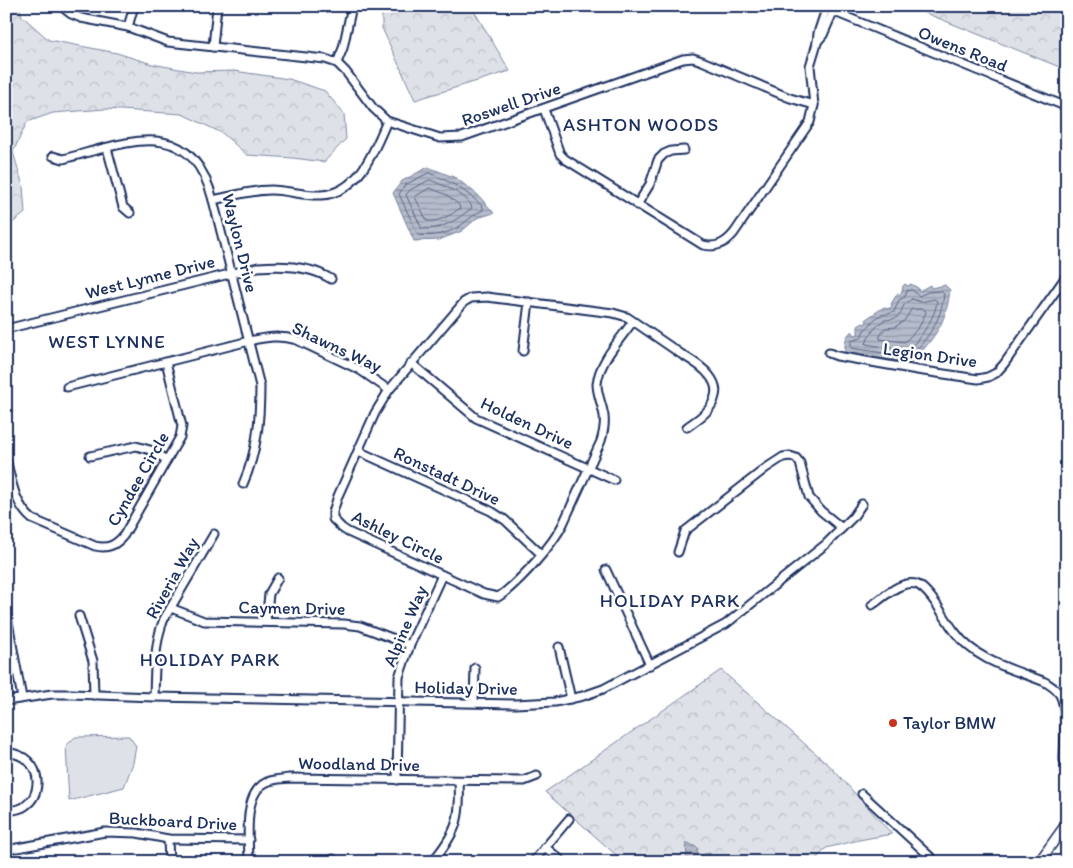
<svg xmlns="http://www.w3.org/2000/svg" width="1073" height="868" viewBox="0 0 1073 868" font-family="Itim,sans-serif">
<defs>
<pattern id="forest-crowns" width="20" height="18" patternUnits="userSpaceOnUse" patternTransform="scale(1.25)"><rect width="20" height="18" fill="#dee1e7"/><path d="M2 6a3 3 0 1 1 6 0M12 15a3 3 0 1 1 6 0" fill="none" stroke="#bec1c9"/></pattern>
<pattern id="water-rules" width="6" height="5" patternUnits="userSpaceOnUse" patternTransform="scale(1.25)"><rect width="6" height="5" fill="#b5bbca"/><path d="M0 2.5h6" fill="none" stroke="#9298a7"/></pattern>
</defs>
<rect width="100%" height="100%" fill="#fff"/>
<filter id="ink" filterUnits="userSpaceOnUse"><feTurbulence type="fractalNoise" baseFrequency=".02" numOctaves="2"/><feDisplacementMap in="SourceGraphic" scale="10" xChannelSelector="R" yChannelSelector="G"/><feConvolveMatrix kernelMatrix="1 2 1 2 8 2 1 2 1" color-interpolation-filters="sRGB"/></filter>
<g filter="url(#ink)">
<path fill="#dee1e7" stroke="#7c88a2" d="M129 736 136 746 133 763 124 787 69 801 66 746 75 737Z"/>
<g fill="url(#forest-crowns)" stroke="#7c88a2">
<path d="M6 6H19L22 16 49 40 117 53 152 64 196 72 234 71 289 79 325 91 344 114 346 139 324 162 293 158 247 155 222 133 182 114 105 109 53 113 27 122 13 152 23 186 25 213 6 228Z"/>
<path d="M382 6H471L510 71 415 100 382 28Z"/>
<path d="M908 6H1067V70Z"/>
<path d="M721 670 830 766 892 834 859 840 826 848 814 862H624L545 792Z"/>
</g>
<g fill="url(#water-rules)" stroke="#77839f">
<path d="M428 167 456 178 478 195 494 213 477 218 462 231 439 240 414 241 393 193 402 181Z"/>
<path d="M905 284 908 286 911 284 918 288 919 291 930 285 931 288 945 285 950 290C946 325 934 338 911 363L845 353C845 344 844 337 852 331L855 335 858 334V326L863 323 865 324 867 321 866 319 884 307 887 309 892 307 891 304 897 294H901L903 286Z"/>
<path d="M686 842 698 848 697 852 700 855 710 853V856L722 857 724 862H687Z"/>
</g>
<g fill="none" stroke-linecap="round" stroke-linejoin="round">
<g stroke="#596789" stroke-width="1">
<path d="M429 173C450 181 467 191 483 207V210C474 214 468 220 460 226 448 234 432 237 418 235L399 194 405 185Z"/>
<path d="M430 180C442 185 469 195 472 208 456 220 443 230 422 229L406 195 410 190Z"/>
<path d="M430 188 447 195 459 205 460 208C450 216 439 222 427 221L415 197Z"/>
<path d="M912 290 919 296 928 292 941 291 944 294C941 322 928 337 910 357L851 348V341L861 338 864 330C870 327 870 323 875 319 881 313 887 315 894 312L899 300 905 297 907 291Z"/>
<path d="M912 299 921 302 935 299 937 302C934 321 920 337 908 351L866 344C867 338 878 322 885 320 890 319 893 320 897 317 902 314 901 311 903 307 904 304 909 301 912 299Z"/>
<path d="M912 309H924L926 312 919 327 905 342 880 339V336L885 328 895 327 904 321Z"/>
</g>
<defs>
<g id="minor">
<path d="M61 6 71 14 81 18 128 27 168 42 325 59 337 63 346 72 373 108 387 121 440 138 462 137 683 59 693 58 702 61 790 98 814 105"/>
<path d="M820 6 1067 107"/>
<path d="M128 27 134 6"/>
<path d="M817 42 823 35 833 12"/>
<path d="M213 47 217 6"/>
<path d="M337 63 343 48 352 6"/>
<path d="M544 109 560 154 565 159 703 245C716 248 725 244 734 233L810 122 814 105 810 66 817 43 818 33 826 9"/>
<path d="M107 148 123 207 130 213"/>
<path d="M53 156 63 159C127 143 190 113 213 200L260 386C260 421 257 452 243 484"/>
<path d="M213 200C232 196 251 190 271 190 287 190 304 196 321 195 359 193 374 151 387 121"/>
<path d="M637 205 650 184 658 160 664 154 671 151 684 150"/>
<path d="M633 321C621 339 599 361 597 384 597 393 601 402 603 411 606 421 604 431 601 441L563 524C552 546 523 577 504 593L498 597 484 594 348 532 342 528 333 519V512L338 496 375 413 389 390 464 302 471 298 487 297 613 313 627 317 633 321C649 332 665 343 681 354 691 360 702 366 709 375 714 381 717 389 715 396 712 411 698 419 687 427"/>
<path d="M6 329 258 267C281 265 311 266 331 279"/>
<path d="M523 351 529 302"/>
<path d="M829 353 837 356 917 370 978 379 988 377 996 373 1004 364 1067 275"/>
<path d="M411 363 476 418 614 480"/>
<path d="M67 387 249 341C266 337 280 335 297 340L360 370 389 390"/>
<path d="M358 451 491 511 505 520 541 554"/>
<path d="M90 456 136 446 150 450 167 460"/>
<path d="M6 459C12 481 14 504 32 519L95 546C108 549 116 545 124 535L180 437 182 426 166 362"/>
<path d="M678 552 685 531 766 468 783 457 790 456 796 458 800 463 809 497 821 511 842 528"/>
<path d="M606 570 650 665"/>
<path d="M872 605C884 597 901 580 916 584 930 589 946 621 955 632 976 661 1013 669 1045 682 1051 686 1057 689 1060 695 1068 710 1064 743 1064 760L1067 769"/>
<path d="M171 608 204 621 344 624 360 626 410 645"/>
<path d="M6 611 22 698"/>
<path d="M79 616 93 661 94 695"/>
<path d="M266 622 269 594 278 578"/>
<path d="M559 647 571 699"/>
<path d="M154 697C155 671 154 643 164 619L214 534"/>
<path d="M6 701 52 694H71L154 697 515 704 555 702 583 696 603 689 726 624 826 544 853 517 862 504"/>
<path d="M474 702 475 668"/>
<path d="M6 752C14 753 22 755 28 761 41 773 40 796 25 806 20 810 13 810 6 811"/>
<path d="M397 780 399 677 410 645 442 575"/>
<path d="M862 794 936 862"/>
<path d="M168 839 169 862"/>
<path d="M545 847 563 862"/>
<path d="M6 850 105 832 137 833 168 839 249 840"/>
<path d="M249 862C249 839 242 793 267 782 274 779 282 779 290 778L524 781 537 776"/>
<path d="M333 862V859"/>
<path d="M432 862C457 832 461 819 459 781"/>
<path d="M533 862 569 819"/>
</g>
<path id="major" d="M1039 862 1067 823"/>
</defs>
<use href="#minor" stroke="#1b2f5e" stroke-width="11"/>
<use href="#major" stroke="#1b2f5e" stroke-width="12"/>
<use href="#minor" stroke="#fff" stroke-width="7"/>
<use href="#major" stroke="#fff" stroke-width="9"/>
</g>
</g>
<circle fill="#c8321e" stroke="#fff" stroke-width="2" cx="893" cy="723" r="5"/>
<g text-anchor="middle" dominant-baseline="central" stroke-width="5" stroke-linejoin="round" paint-order="stroke">
<g font-size="18" fill="#1b2f5e" stroke="#fff">
<text transform="translate(963 49) rotate(22)">Owens Road</text>
<text transform="translate(511 104) rotate(-19)">Roswell Drive</text>
<text transform="translate(240 243) rotate(76)">Waylon Drive</text>
<text transform="translate(150 277) rotate(-14)">West Lynne Drive</text>
<text transform="translate(337 347) rotate(25)">Shawns Way</text>
<text transform="translate(930 355) rotate(8)">Legion Drive</text>
<text transform="translate(527 423) rotate(25)">Holden Drive</text>
<text transform="translate(447 476) rotate(25)">Ronstadt Drive</text>
<text transform="translate(138 479) rotate(-60)">Cyndee Circle</text>
<text transform="translate(398 537) rotate(26)">Ashley Circle</text>
<text transform="translate(172 578) rotate(-61)">Riveria Way</text>
<text transform="translate(292 608) rotate(1)">Caymen Drive</text>
<text transform="translate(405 626) rotate(-67)">Alpine Way</text>
<text transform="translate(466 688) rotate(1)">Holiday Drive</text>
<text transform="translate(359 764) rotate(1)">Woodland Drive</text>
<text transform="translate(173 821) rotate(3)">Buckboard Drive</text>
</g>
<g font-size="18" fill="#1b2f5e" stroke="#fff" text-anchor="start">
<text x="903" y="723">Taylor BMW</text>
</g>
<g font-size="19" letter-spacing="1" fill="#1b2f5e" stroke="#fff">
<text x="641" y="124">ASHTON WOODS</text>
<text x="107" y="341">WEST LYNNE</text>
<text x="670" y="600">HOLIDAY PARK</text>
<text x="210" y="659">HOLIDAY PARK</text>
</g>
</g>
<rect width="1073" height="868" fill="none" stroke="#fff" stroke-width="25"/>
<rect x="12" y="12" width="1048" height="843" fill="none" stroke="#1b2f5e" stroke-width="2" filter="url(#ink)"/>
</svg>
